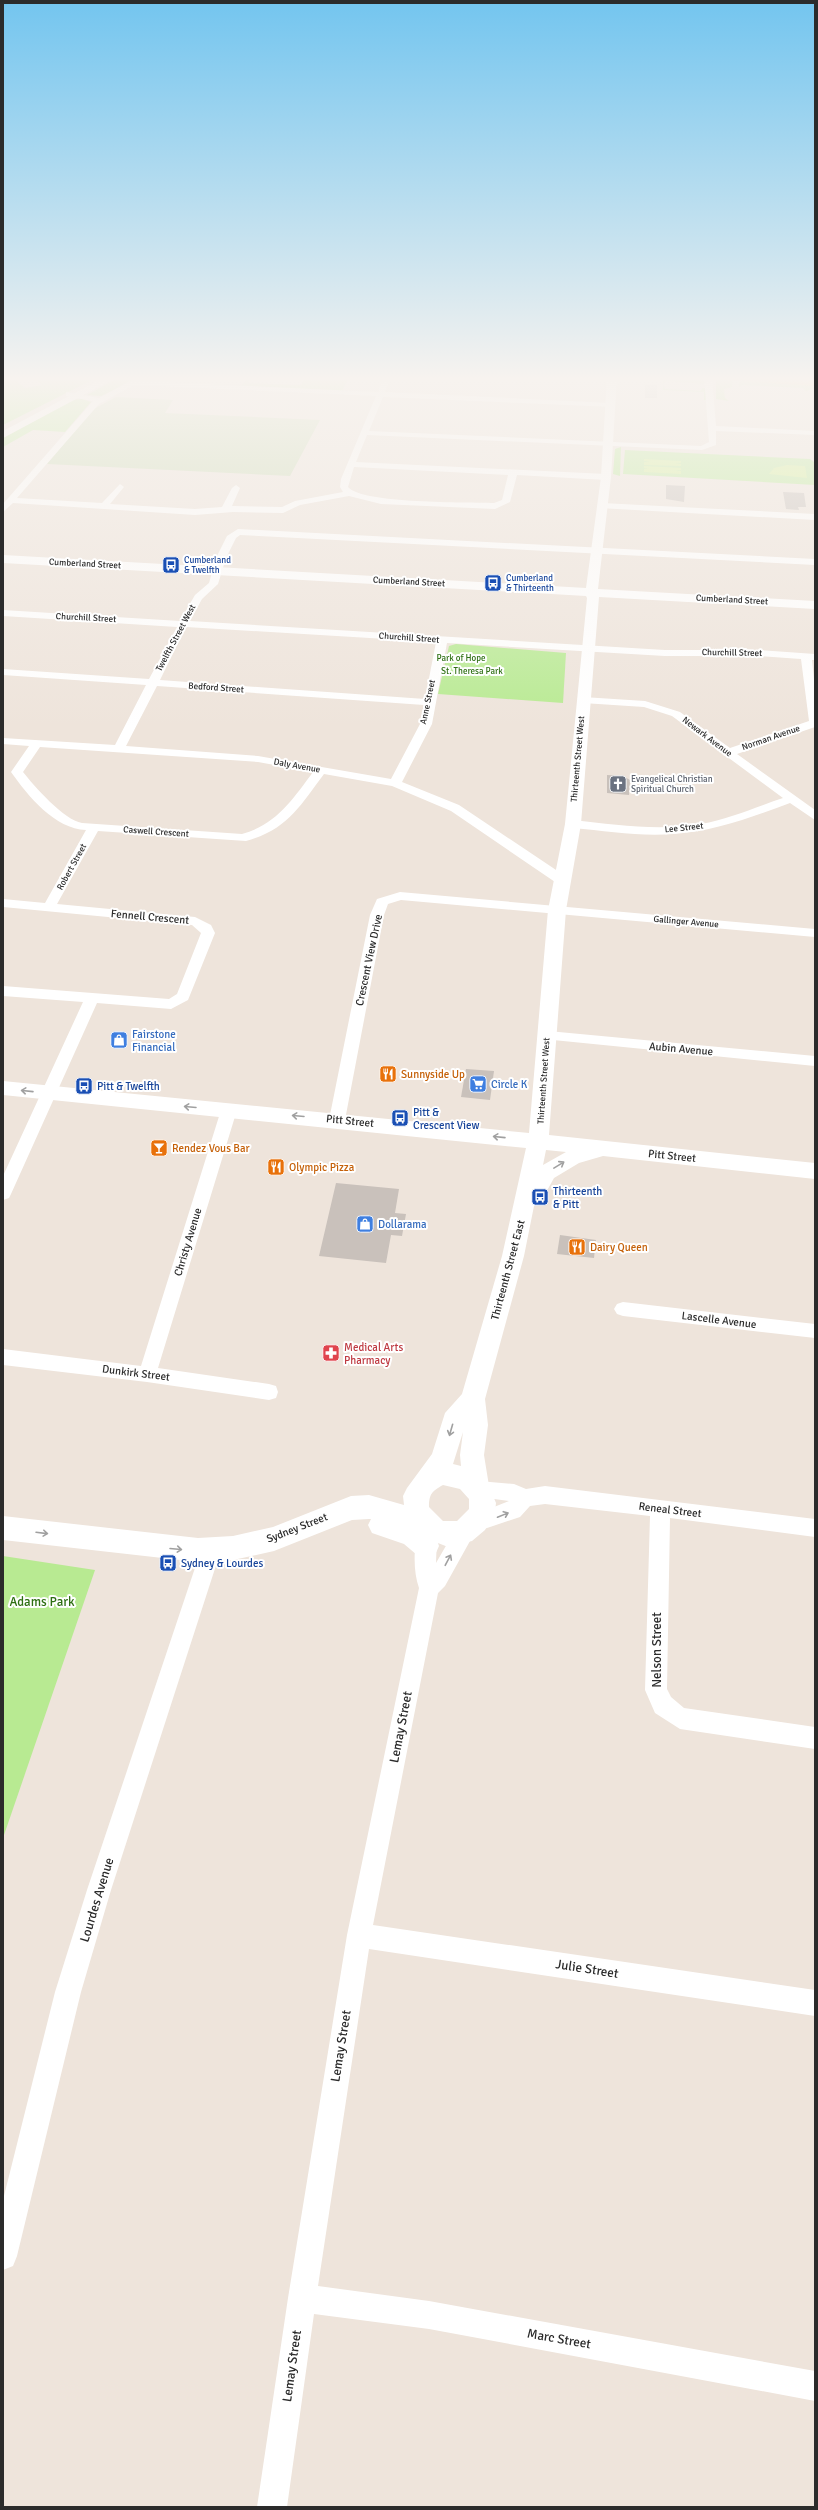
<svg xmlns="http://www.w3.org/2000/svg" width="818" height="2510" viewBox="0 0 818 2510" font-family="Signika,sans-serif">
<rect width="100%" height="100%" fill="#eee4db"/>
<g fill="#b8ea92">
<path d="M251 376 248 383 301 385 306 377H349L342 391 178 383 242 385 248 377Z"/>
<path d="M33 377H98L3 425V380L15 379 25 388 42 385Z"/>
<path d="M120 377H141L101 396 87 395Z"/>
<path d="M663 377 704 378 707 380 704 384 666 381 663 385 665 389 701 391 702 388H705L708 400H704V392L663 390Z"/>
<path d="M716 380 732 381V387L724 389 725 398 729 401 716 399Z"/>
<path d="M744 380 806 384 815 388 806 391 803 388 742 385 739 387V382Z"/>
<path d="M82 399 91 402 65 432 33 430 3 447V438L73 400Z"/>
<path d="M621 447 620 476 613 474 615 449Z"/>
<path d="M625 450 810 459 814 462 815 485 623 474Z"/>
<path d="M456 644 566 653 563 703 438 694 449 646Z"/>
<path d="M3 1556 95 1570 3 1838Z"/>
</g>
<path fill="#c8dab1" d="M116 397 173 400 165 413 320 420 290 476 47 464 92 410Z"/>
<g fill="#d0f28d">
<path d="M644 459 681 461V463H675L681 464V466L644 465V462H650L644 461Z"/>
<path d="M787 465 805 466 807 478 769 474 774 468Z"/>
<path d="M644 466 681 468V470H675L681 471V474L644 472V469H649L644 468Z"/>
</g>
<g fill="#c9c1bb">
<rect x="645" y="385" width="12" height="13"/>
<path d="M666 485 685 486 684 502 666 499Z"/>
<path d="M783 492 804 493 806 507H798L799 510 786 509Z"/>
<path d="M607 775 623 776 630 780 629 795 607 793Z"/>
<path d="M466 1069 494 1071 490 1100 461 1097Z"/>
<path d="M336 1183 399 1189 395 1213 406 1214 402 1236 391 1235 386 1263 319 1256Z"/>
<path d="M560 1235 596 1240 594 1258 557 1254Z"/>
</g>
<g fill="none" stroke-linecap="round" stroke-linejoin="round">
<g fill="#fff" fill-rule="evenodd">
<path d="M139 376 146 378 141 381 378 392 384 376H391L385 392 611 403H614V407L383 397 369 431 701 446 709 442 704 376H712L716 426 815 431V435L716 431V445L702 450 367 435 356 462 606 474 610 477 606 480 517 475 510 502 495 509 381 504 349 496 300 505 283 513 233 512 195 515 13 503 3 512V504L93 401 66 396V392L99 398ZM134 385 376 396 341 479 340 487 343 492 295 501 282 507 232 506 240 488 236 485 232 488 222 507 195 509 110 504 124 487 120 484 102 503 17 498 99 404ZM354 467 508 475 502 500 494 503C468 502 362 504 348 487Z"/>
<path d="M602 503 815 514V520L599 508V504Z"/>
<path d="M238 529 815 559V565L240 535 236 538 226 558 218 584 202 599 190 621 665 650H760L815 654V660H812L815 689V727L737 754 815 810V820L790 803C752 817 715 831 674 834 641 837 607 831 573 828L567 824 573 820C616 825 658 831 701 824 729 819 756 807 783 798L672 716 644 707 583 703 578 700 583 697 645 701 680 712 730 748 809 721 801 659 760 656H665L447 643 432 724 402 782 459 805 568 878 569 881 568 884H558L451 811 392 786 324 774C300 806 287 830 246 841L98 831 57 904 195 917 211 925 215 933 188 1000 171 1009 97 1003 11 1194 9 1198 3 1200V1176L83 1002 3 996V986L169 999 177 994 201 933 192 925 3 907V899L45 903 86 830C55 829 28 796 11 772L29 746 3 744V738L115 745 146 685 3 675V669L149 679 177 627 3 616V610L180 621 195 595 209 583 216 558 227 536ZM186 627 436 642 425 699 160 680ZM157 686 424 705 420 724 391 779 258 756 126 746ZM40 747 258 762 313 772C293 799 276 825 242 834L82 823C64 820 34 786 23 772Z"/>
<path d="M400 892 815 929V937L401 900 388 904 384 915 345 1120 342 1124H332L329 1120 370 915 377 899Z"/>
<path d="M548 1031 815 1056V1066L543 1039 541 1036Z"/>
<path d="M229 1105 234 1106 237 1110 158 1368 269 1384 276 1386 278 1392 276 1398 269 1400 147 1382 3 1365V1349L141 1366 221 1110 224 1106Z"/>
<path d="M623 1302 815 1324V1338L623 1316 617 1314 614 1309 617 1304Z"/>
<path d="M479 1481 514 1484 526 1489 545 1486 815 1519V1537L670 1518 667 1689 671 1697 684 1708 815 1727V1749L680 1729 655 1713 645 1690 650 1516 545 1504 530 1506 520 1517 475 1532 445 1586 438 1593 373 1925 815 1990V2016L369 1949 318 2286 429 2301 815 2371V2401L429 2329 314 2314 287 2507H257L288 2298 347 1935 419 1588C413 1571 413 1545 420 1528L427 1526 434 1528 437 1535 436 1563 458 1525 466 1522 469 1517 509 1501 472 1496 469 1490 472 1484Z"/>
<path d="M211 1541 218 1543 221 1550 111 1890 81 1992 17 2256 13 2266 3 2270V2200L55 1992 87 1890 201 1550 204 1543Z"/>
</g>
<g fill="#fff" fill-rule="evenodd">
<path d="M107 376H119L3 438V431Z"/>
<path d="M607 376H617L611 477 598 589 815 601V609L599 597 581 824 566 910 549 1135 815 1163V1179L603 1156 579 1163 554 1178 539 1205 534 1206 524 1256 485 1399 488 1425 484 1455 489 1486 496 1503 495 1512 485 1530 472 1541 448 1547 438 1543 439 1546 435 1555 426 1558 417 1555 404 1544 372 1533 368 1525 371 1519H369L352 1520 274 1551 233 1560 198 1562 3 1540V1516L198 1538 233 1536 273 1527 351 1496 369 1495 404 1505 403 1496 407 1488 432 1454 445 1413 462 1394 502 1256 526 1148 3 1095V1081L529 1133 548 910 565 824 587 598 586 596 3 563V555L586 588 601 477ZM546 1150 566 1152 543 1165ZM463 1432 460 1455 461 1466 453 1464ZM443 1485 460 1489 469 1499V1509L457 1521H443L429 1507C429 1494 432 1491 443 1485Z"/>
</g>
<path fill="#fec650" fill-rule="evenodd" d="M707 376H761L815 380V386L711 379Z"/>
</g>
<defs><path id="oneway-shaft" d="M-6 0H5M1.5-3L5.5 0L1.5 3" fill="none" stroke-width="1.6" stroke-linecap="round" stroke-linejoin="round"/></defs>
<g stroke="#a0a0a0">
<use href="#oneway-shaft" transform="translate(27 1091) rotate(-174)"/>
<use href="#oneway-shaft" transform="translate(190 1107) rotate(-175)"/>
<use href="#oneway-shaft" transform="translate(298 1116) rotate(-175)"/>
<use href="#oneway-shaft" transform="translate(499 1137) rotate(-174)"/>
<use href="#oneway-shaft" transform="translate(559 1165) rotate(-31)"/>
<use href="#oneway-shaft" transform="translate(451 1430) rotate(106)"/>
<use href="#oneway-shaft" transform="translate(503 1515) rotate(-22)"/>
<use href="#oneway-shaft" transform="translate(42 1533) rotate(7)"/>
<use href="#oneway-shaft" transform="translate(176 1549) rotate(5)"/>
<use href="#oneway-shaft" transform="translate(448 1560) rotate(-62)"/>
</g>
<linearGradient id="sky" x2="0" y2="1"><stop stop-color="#73c5ef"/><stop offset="0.52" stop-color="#f7f3ef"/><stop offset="1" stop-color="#f7f3ef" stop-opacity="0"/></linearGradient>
<rect width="818" height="728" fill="url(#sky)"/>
<defs>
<symbol id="bus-square" viewBox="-11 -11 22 22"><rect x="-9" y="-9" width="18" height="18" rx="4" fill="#1a4fb4" stroke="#fff"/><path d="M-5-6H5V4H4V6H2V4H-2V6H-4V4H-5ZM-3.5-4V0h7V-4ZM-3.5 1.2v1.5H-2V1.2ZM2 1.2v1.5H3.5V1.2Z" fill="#fff"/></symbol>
<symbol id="church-square" viewBox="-11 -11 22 22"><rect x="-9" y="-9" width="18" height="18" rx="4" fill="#6b7280" stroke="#fff"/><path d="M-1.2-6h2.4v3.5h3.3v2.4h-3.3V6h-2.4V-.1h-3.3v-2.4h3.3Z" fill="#fff"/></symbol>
<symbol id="shop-square" viewBox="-11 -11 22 22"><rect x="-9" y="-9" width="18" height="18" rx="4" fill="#3f7fe0" stroke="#fff"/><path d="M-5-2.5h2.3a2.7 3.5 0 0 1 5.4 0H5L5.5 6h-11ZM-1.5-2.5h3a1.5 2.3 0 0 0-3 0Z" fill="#fff"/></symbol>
<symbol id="restaurant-square" viewBox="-11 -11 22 22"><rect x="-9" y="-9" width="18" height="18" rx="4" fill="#e8710a" stroke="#fff"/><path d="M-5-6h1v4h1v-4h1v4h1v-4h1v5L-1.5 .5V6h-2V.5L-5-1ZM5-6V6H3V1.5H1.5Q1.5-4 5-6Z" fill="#fff"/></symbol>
<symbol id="supermarket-square" viewBox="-11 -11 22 22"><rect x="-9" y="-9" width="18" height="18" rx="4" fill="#3f7fe0" stroke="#fff"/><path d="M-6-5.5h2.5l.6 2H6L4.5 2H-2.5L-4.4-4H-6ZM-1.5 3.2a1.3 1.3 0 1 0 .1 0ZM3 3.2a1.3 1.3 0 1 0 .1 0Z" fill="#fff"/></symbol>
<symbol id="bar-square" viewBox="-11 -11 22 22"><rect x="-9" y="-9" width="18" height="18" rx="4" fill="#e8710a" stroke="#fff"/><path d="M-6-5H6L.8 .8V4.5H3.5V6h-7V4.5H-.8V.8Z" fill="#fff"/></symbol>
<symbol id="pharmacy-square" viewBox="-11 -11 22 22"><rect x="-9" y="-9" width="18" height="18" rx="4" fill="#e0444e" stroke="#fff"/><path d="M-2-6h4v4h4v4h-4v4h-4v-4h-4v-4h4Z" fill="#fff"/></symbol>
</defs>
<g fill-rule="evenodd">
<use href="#bus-square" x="161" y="555" width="20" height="20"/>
<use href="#bus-square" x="483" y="573" width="20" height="20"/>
<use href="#church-square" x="608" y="774" width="20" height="20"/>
<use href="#shop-square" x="109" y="1030" width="20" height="20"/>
<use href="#restaurant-square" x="378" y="1064" width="20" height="20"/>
<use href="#supermarket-square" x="468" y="1074" width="20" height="20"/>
<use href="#bus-square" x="74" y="1076" width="20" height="20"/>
<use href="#bus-square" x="390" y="1108" width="20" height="20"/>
<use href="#bar-square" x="149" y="1138" width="20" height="20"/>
<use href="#restaurant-square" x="266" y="1157" width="20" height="20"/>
<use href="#bus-square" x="530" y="1187" width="20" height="20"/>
<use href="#shop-square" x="355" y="1214" width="20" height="20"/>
<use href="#restaurant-square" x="567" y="1237" width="20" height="20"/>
<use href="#pharmacy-square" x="321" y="1343" width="20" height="20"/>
<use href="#bus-square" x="158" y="1553" width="20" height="20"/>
</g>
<g text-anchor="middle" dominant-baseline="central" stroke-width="4" stroke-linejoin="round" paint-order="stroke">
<g font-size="9" fill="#164399" stroke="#fff" text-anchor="start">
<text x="184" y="560">Cumberland<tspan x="184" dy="10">&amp; Twelfth</tspan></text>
<text x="506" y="578">Cumberland<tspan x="506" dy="10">&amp; Thirteenth</tspan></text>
</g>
<g font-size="9" fill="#2b2b2b" stroke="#fff">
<text transform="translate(85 564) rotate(3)">Cumberland Street</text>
<text transform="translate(409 582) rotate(3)">Cumberland Street</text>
<text transform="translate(732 600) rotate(3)">Cumberland Street</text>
<text transform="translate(86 618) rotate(3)">Churchill Street</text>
<text transform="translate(176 638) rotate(-62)">Twelfth Street West</text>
<text transform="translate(409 638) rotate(4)">Churchill Street</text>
<text transform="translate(732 653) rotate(1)">Churchill Street</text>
<text transform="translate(216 688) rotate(4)">Bedford Street</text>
<text transform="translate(428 702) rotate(-78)">Anne Street</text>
<text transform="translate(707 737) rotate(37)">Newark Avenue</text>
<text transform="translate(771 738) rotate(-19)">Norman Avenue</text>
<text transform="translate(578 759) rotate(-85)">Thirteenth Street West</text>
<text transform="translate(297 766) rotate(10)">Daly Avenue</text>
<text transform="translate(684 828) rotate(-6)">Lee Street</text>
<text transform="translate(156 832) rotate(4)">Caswell Crescent</text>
<text transform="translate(72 867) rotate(-61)">Robert Street</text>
<text transform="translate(686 922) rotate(5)">Gallinger Avenue</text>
<text transform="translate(544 1081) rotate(-86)">Thirteenth Street West</text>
</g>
<g font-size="9" fill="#2e6f13" stroke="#fff">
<text x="461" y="658">Park of Hope</text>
<text x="472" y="671">St. Theresa Park</text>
</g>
<g font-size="9" fill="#5b616d" stroke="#fff" text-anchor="start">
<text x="631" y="779">Evangelical Christian<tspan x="631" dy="10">Spiritual Church</tspan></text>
</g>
<g font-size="11" fill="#2b2b2b" stroke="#fff">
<text transform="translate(150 917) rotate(5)">Fennell Crescent</text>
<text transform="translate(369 960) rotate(-78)">Crescent View Drive</text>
<text transform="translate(681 1049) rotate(5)">Aubin Avenue</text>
<text transform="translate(350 1121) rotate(6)">Pitt Street</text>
<text transform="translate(672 1156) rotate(6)">Pitt Street</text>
<text transform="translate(188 1242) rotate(-73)">Christy Avenue</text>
<text transform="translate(508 1270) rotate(-75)">Thirteenth Street East</text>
<text transform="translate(719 1320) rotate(7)">Lascelle Avenue</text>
<text transform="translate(136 1373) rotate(7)">Dunkirk Street</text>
<text transform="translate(670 1510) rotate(7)">Reneal Street</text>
<text transform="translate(297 1528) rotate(-21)">Sydney Street</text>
</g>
<g font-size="11" fill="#366cbe" stroke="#fff" text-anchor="start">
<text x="132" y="1034">Fairstone<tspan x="132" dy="13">Financial</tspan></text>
<text x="491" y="1084">Circle K</text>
<text x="378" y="1224">Dollarama</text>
</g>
<g font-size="11" fill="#c56008" stroke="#fff" text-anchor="start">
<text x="401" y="1074">Sunnyside Up</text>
<text x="172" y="1148">Rendez Vous Bar</text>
<text x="289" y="1167">Olympic Pizza</text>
<text x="590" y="1247">Dairy Queen</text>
</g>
<g font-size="11" fill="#164399" stroke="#fff" text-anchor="start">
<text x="97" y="1086">Pitt &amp; Twelfth</text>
<text x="413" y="1112">Pitt &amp;<tspan x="413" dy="13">Crescent View</tspan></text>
<text x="553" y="1191">Thirteenth<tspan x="553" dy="13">&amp; Pitt</tspan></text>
<text x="181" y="1563">Sydney &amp; Lourdes</text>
</g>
<g font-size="11" fill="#be3a42" stroke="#fff" text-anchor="start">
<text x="344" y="1347">Medical Arts<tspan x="344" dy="13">Pharmacy</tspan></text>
</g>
<g font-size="13" fill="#2e6f13" stroke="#fff">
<text x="42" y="1602">Adams Park</text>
</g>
<g font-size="13" fill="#2b2b2b" stroke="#fff">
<text transform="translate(657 1650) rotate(-90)">Nelson Street</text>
<text transform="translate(401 1727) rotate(-79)">Lemay Street</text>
<text transform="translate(97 1900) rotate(-73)">Lourdes Avenue</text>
<text transform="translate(587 1969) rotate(9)">Julie Street</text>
<text transform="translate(341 2046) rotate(-81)">Lemay Street</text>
<text transform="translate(559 2339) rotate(10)">Marc Street</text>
<text transform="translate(292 2366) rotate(-82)">Lemay Street</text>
</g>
</g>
<rect width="818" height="2510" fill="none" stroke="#2b2b2b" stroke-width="8"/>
</svg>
